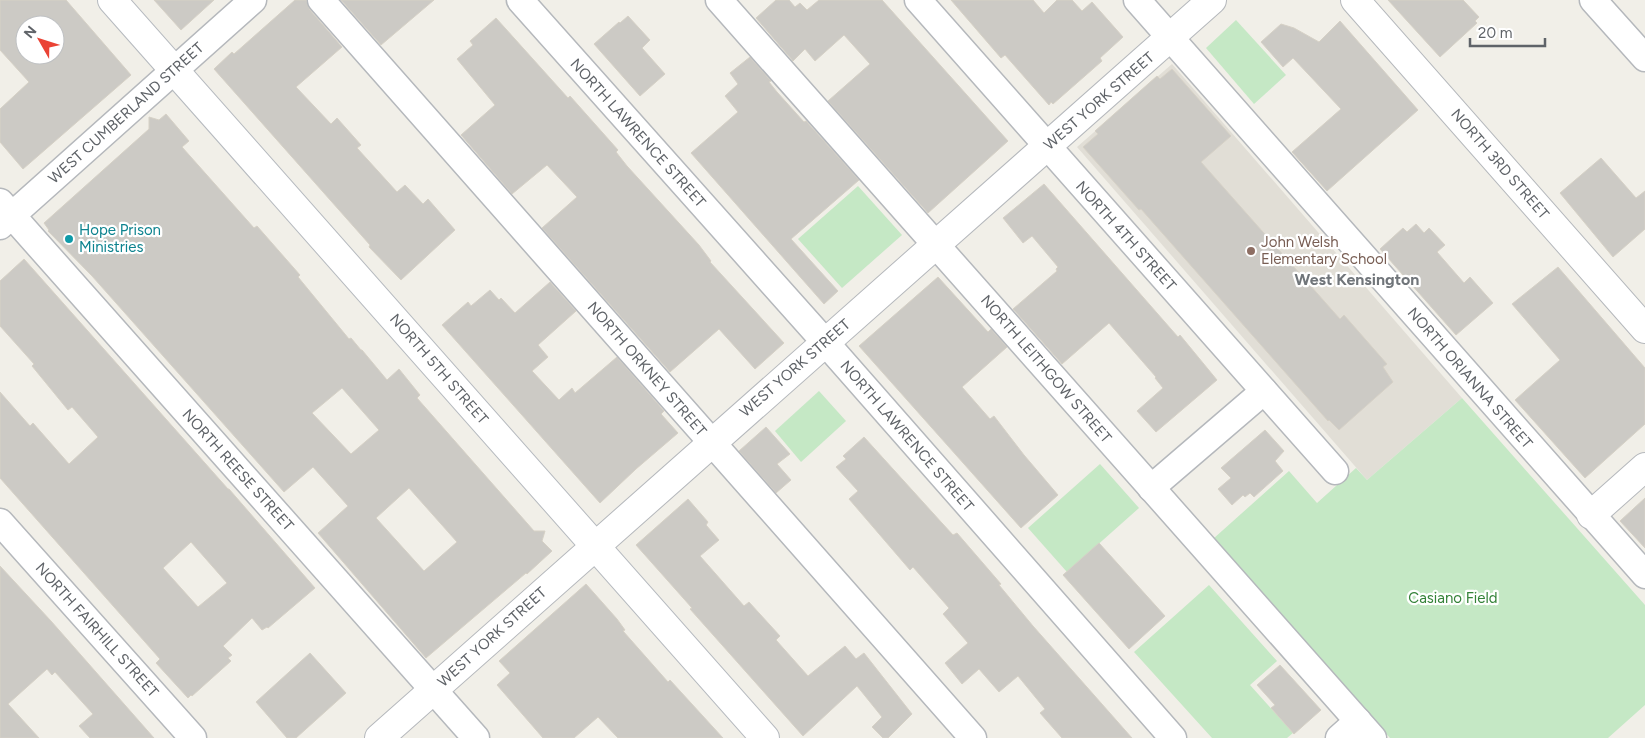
<svg xmlns="http://www.w3.org/2000/svg" width="1645" height="738" viewBox="0 0 1645 738" font-family="Figtree,sans-serif">
<rect width="100%" height="100%" fill="#f1efe8"/>
<path fill="#e1ded6" d="M1172 64 1462 398 1367 480 1077 147Z"/>
<g fill="#c5e8c5">
<path d="M1236 20 1286 75 1254 104 1206 48Z"/>
<path d="M858 186 902 235 842 288 798 239Z"/>
<path d="M819 391 846 421 801 462 775 431Z"/>
<path d="M1462 398 1645 605V705L1608 738H1390L1213 539 1289 471 1317 503 1356 468 1367 480Z"/>
<path d="M1100 464 1139 508 1067 572 1028 528Z"/>
<path d="M1209 585 1277 661 1250 685 1293 733 1287 738H1212L1134 652Z"/>
</g>
<g fill="#cccac5" stroke="#d6d1c6" fill-rule="evenodd">
<path d="M0 0H66L131 75 23 169 0 142V109L29 82 0 50ZM25 25H55V55H25Z"/>
<path d="M154 0H214L181 30Z"/>
<path d="M295 0H306L310 10 342 47 296 87 331 124 337 118 361 145 357 148 397 192 405 185 423 204 428 199 455 230 401 280 369 247 370 245 214 69 232 52 234 54Z"/>
<path d="M341 0H434L381 45Z"/>
<path d="M776 0H789L795 7 800 3 807 10 819 0H882L1008 141 928 213 828 101 870 64 844 35 815 61 805 49 793 61 756 18Z"/>
<path d="M951 0H1033L1044 13 1057 0H1072L1082 11 1092 2 1123 37 1100 58 1102 61 1053 104 1051 102 1049 105 1005 55 1001 58Z"/>
<path d="M1388 0H1463L1479 17 1475 21 1477 23 1440 57Z"/>
<path d="M628 16 650 40 642 48 665 74 640 96 594 44 619 22 620 23Z"/>
<path d="M496 18 568 98 570 96 618 150 616 152 627 166 699 245 711 261 710 262 784 343 755 369 719 329 670 372 542 228 577 197 547 165 512 194 461 135 495 105 457 59 473 45 470 41Z"/>
<path d="M1340 21 1418 110 1327 191 1292 152 1341 109 1293 58 1283 67 1261 42 1281 24 1294 28 1319 42Z"/>
<path d="M750 57 771 81 769 82 777 92 804 122 806 121 859 180 791 239 838 291 824 304 691 153 738 112 725 96 738 84 730 73Z"/>
<path d="M1172 69 1231 136 1201 162 1340 319 1344 315 1387 364 1383 367 1393 382 1339 430 1329 420 1328 421 1141 209 1139 210 1083 147 1098 134 1095 131 1157 76 1160 79Z"/>
<path d="M166 114 189 141 182 147 254 228 257 226 300 275 298 277 349 339 351 338 361 350H362L387 380 399 369 420 395 417 398 534 531H545L542 541 552 551 527 574 526 573 426 658 318 533 348 506 313 467 284 492 92 276 48 231 49 230 44 223 149 129V117L159 120ZM342 388 379 430 351 454 312 413ZM409 488 457 542 424 571 376 518Z"/>
<path d="M1601 158 1636 198 1645 191V229L1613 257 1560 193Z"/>
<path d="M1044 184 1178 337 1180 335 1217 380 1156 432 1137 411 1163 388 1155 378 1156 377 1109 323 1062 364 1013 309 1057 271 1056 269 1058 267 1032 236 1023 243 1003 218Z"/>
<path d="M1416 224 1424 233 1429 228 1445 245 1437 252 1464 283 1470 277 1493 303 1456 335 1380 249 1403 228 1407 232Z"/>
<path d="M24 259 228 489H229L315 588 268 628 267 627 262 630 252 618 223 646 232 655 228 658 231 661 192 696 191 695 188 698 156 663 160 659 0 478V392L30 426 33 423 69 464 98 437 72 407 68 410 32 366 34 364 0 326V281ZM191 542 227 583 198 607 163 568Z"/>
<path d="M1558 267 1645 368V424L1585 478 1515 400 1560 360 1512 304Z"/>
<path d="M938 277 988 332 991 329 1007 347 962 387 990 419 994 416 1024 455 1058 495 1021 528 859 346Z"/>
<path d="M550 282 576 311 538 345 548 357 532 371 559 400 572 388 575 393 617 357 664 411 661 414 678 433 636 469 600 503 442 325 468 302 471 306 490 290 499 300 501 298 515 313Z"/>
<path d="M766 427 790 454 777 464 791 480 776 493 739 451Z"/>
<path d="M1265 430 1284 451 1275 461 1283 471 1254 497 1250 493 1245 497 1243 495 1232 505 1218 489 1231 478 1221 468Z"/>
<path d="M864 437 942 523 953 535 957 533 1001 584 999 585 1033 626 1132 738H1062L1040 713 1045 709 1018 676 999 692 979 669 962 684 945 663 968 643 943 614 949 608 913 567 910 570 849 499 858 491 836 467 846 459 843 456Z"/>
<path d="M1645 498V548L1620 521Z"/>
<path d="M688 499 708 522 706 525 719 540 700 556 744 606 749 602 780 636 776 640 808 676 845 646 856 659 864 653 912 714 888 738H883L872 727 882 717 857 686 803 736 690 609 692 608 636 545Z"/>
<path d="M1099 543 1165 616 1129 649 1063 575Z"/>
<path d="M0 566 51 621 154 738H90L79 726 93 714 55 672 52 675 47 669 8 704 39 738H0Z"/>
<path d="M586 584 617 619 625 630 623 631 668 682 670 680 723 738H618L598 717 574 738H543L497 685 510 673 499 661Z"/>
<path d="M310 653 346 693 296 738H287L256 702Z"/>
<path d="M1280 665 1321 710 1294 734 1271 708 1275 705 1257 685Z"/>
</g>
<g fill="none" stroke-linecap="round" stroke-linejoin="round">
<defs>
<g id="minor">
<path d="M321 0 973 738"/>
<path d="M520 0 825 342 1173 738"/>
<path d="M719 0 1373 738"/>
<path d="M918 0 1335 471"/>
<path d="M1137 0 1645 575"/>
<path d="M1593 0 1645 58"/>
<path d="M0 202 476 738"/>
<path d="M0 226 253 0"/>
<path d="M1151 488 1264 391"/>
<path d="M0 522 193 738"/>
<path d="M1339 738 1358 721"/>
</g>
<g id="tertiary">
<path d="M1355 0 1645 329"/>
<path d="M1591 515 1645 467"/>
<path d="M379 738 1212 0"/>
</g>
<path id="secondary" d="M112 0 765 738"/>
</defs>
<use href="#minor" stroke="#b5b8bc" stroke-width="29"/>
<use href="#tertiary" stroke="#b5b8bc" stroke-width="30"/>
<use href="#secondary" stroke="#b6babf" stroke-width="30"/>
<use href="#minor" stroke="#fff" stroke-width="26"/>
<use href="#tertiary" stroke="#fff" stroke-width="28"/>
<use href="#secondary" stroke="#fff" stroke-width="28"/>
</g>
<circle fill="#0f9aa8" stroke="#fff" stroke-width="2" cx="69" cy="239" r="5"/>
<circle fill="#8d6e63" stroke="#fff" stroke-width="2" cx="1251" cy="251" r="5"/>
<g text-anchor="middle" dominant-baseline="central" stroke-width="4.5" stroke-linejoin="round" paint-order="stroke">
<g font-size="15" fill="#5f6368" stroke="#fff">
<text transform="translate(1099 101) rotate(-41)">WEST YORK STREET</text>
<text transform="translate(126 113) rotate(-42)">WEST CUMBERLAND STREET</text>
<text transform="translate(638 133) rotate(48)">NORTH LAWRENCE STREET</text>
<text transform="translate(1500 164) rotate(49)">NORTH 3RD STREET</text>
<text transform="translate(1126 236) rotate(48)">NORTH 4TH STREET</text>
<text transform="translate(795 368) rotate(-41)">WEST YORK STREET</text>
<text transform="translate(439 369) rotate(49)">NORTH 5TH STREET</text>
<text transform="translate(647 369) rotate(49)">NORTH ORKNEY STREET</text>
<text transform="translate(1046 369) rotate(49)">NORTH LEITHGOW STREET</text>
<text transform="translate(1470 378) rotate(49)">NORTH ORIANNA STREET</text>
<text transform="translate(907 436) rotate(49)">NORTH LAWRENCE STREET</text>
<text transform="translate(238 470) rotate(48)">NORTH REESE STREET</text>
<text transform="translate(97 630) rotate(48)">NORTH FAIRHILL STREET</text>
<text transform="translate(492 637) rotate(-42)">WEST YORK STREET</text>
</g>
<g font-size="15" fill="#0d838f" stroke="#fff" text-anchor="start">
<text x="79" y="230">Hope Prison<tspan x="79" dy="17">Ministries</tspan></text>
</g>
<g font-size="15" fill="#785e54" stroke="#fff" text-anchor="start">
<text x="1261" y="242">John Welsh<tspan x="1261" dy="17">Elementary School</tspan></text>
</g>
<g font-size="15" fill="#348238" stroke="#fff">
<text x="1453" y="598">Casiano Field</text>
</g>
<g font-size="16" font-weight="bold" fill="#70757a" stroke="#fff">
<text x="1357" y="279">West Kensington</text>
</g>
</g>
<g transform="translate(40 40) rotate(309)"><circle r="24" fill="#ffffff" stroke="#bfc1c3"/>
<path d="M0-4L9 19L0 12L-9 19Z" fill="#ea4335"/>
<text y="-8" font-size="14" font-weight="bold" text-anchor="middle" fill="#5f6368">N</text>
</g>
<path d="M1470 38v8h75v-8" fill="none" stroke="#5f6368" stroke-width="2.5"/>
<text x="1478" y="38" font-size="15" fill="#5f6368" stroke="#ffffff" stroke-width="4" paint-order="stroke">20 m</text>
</svg>
